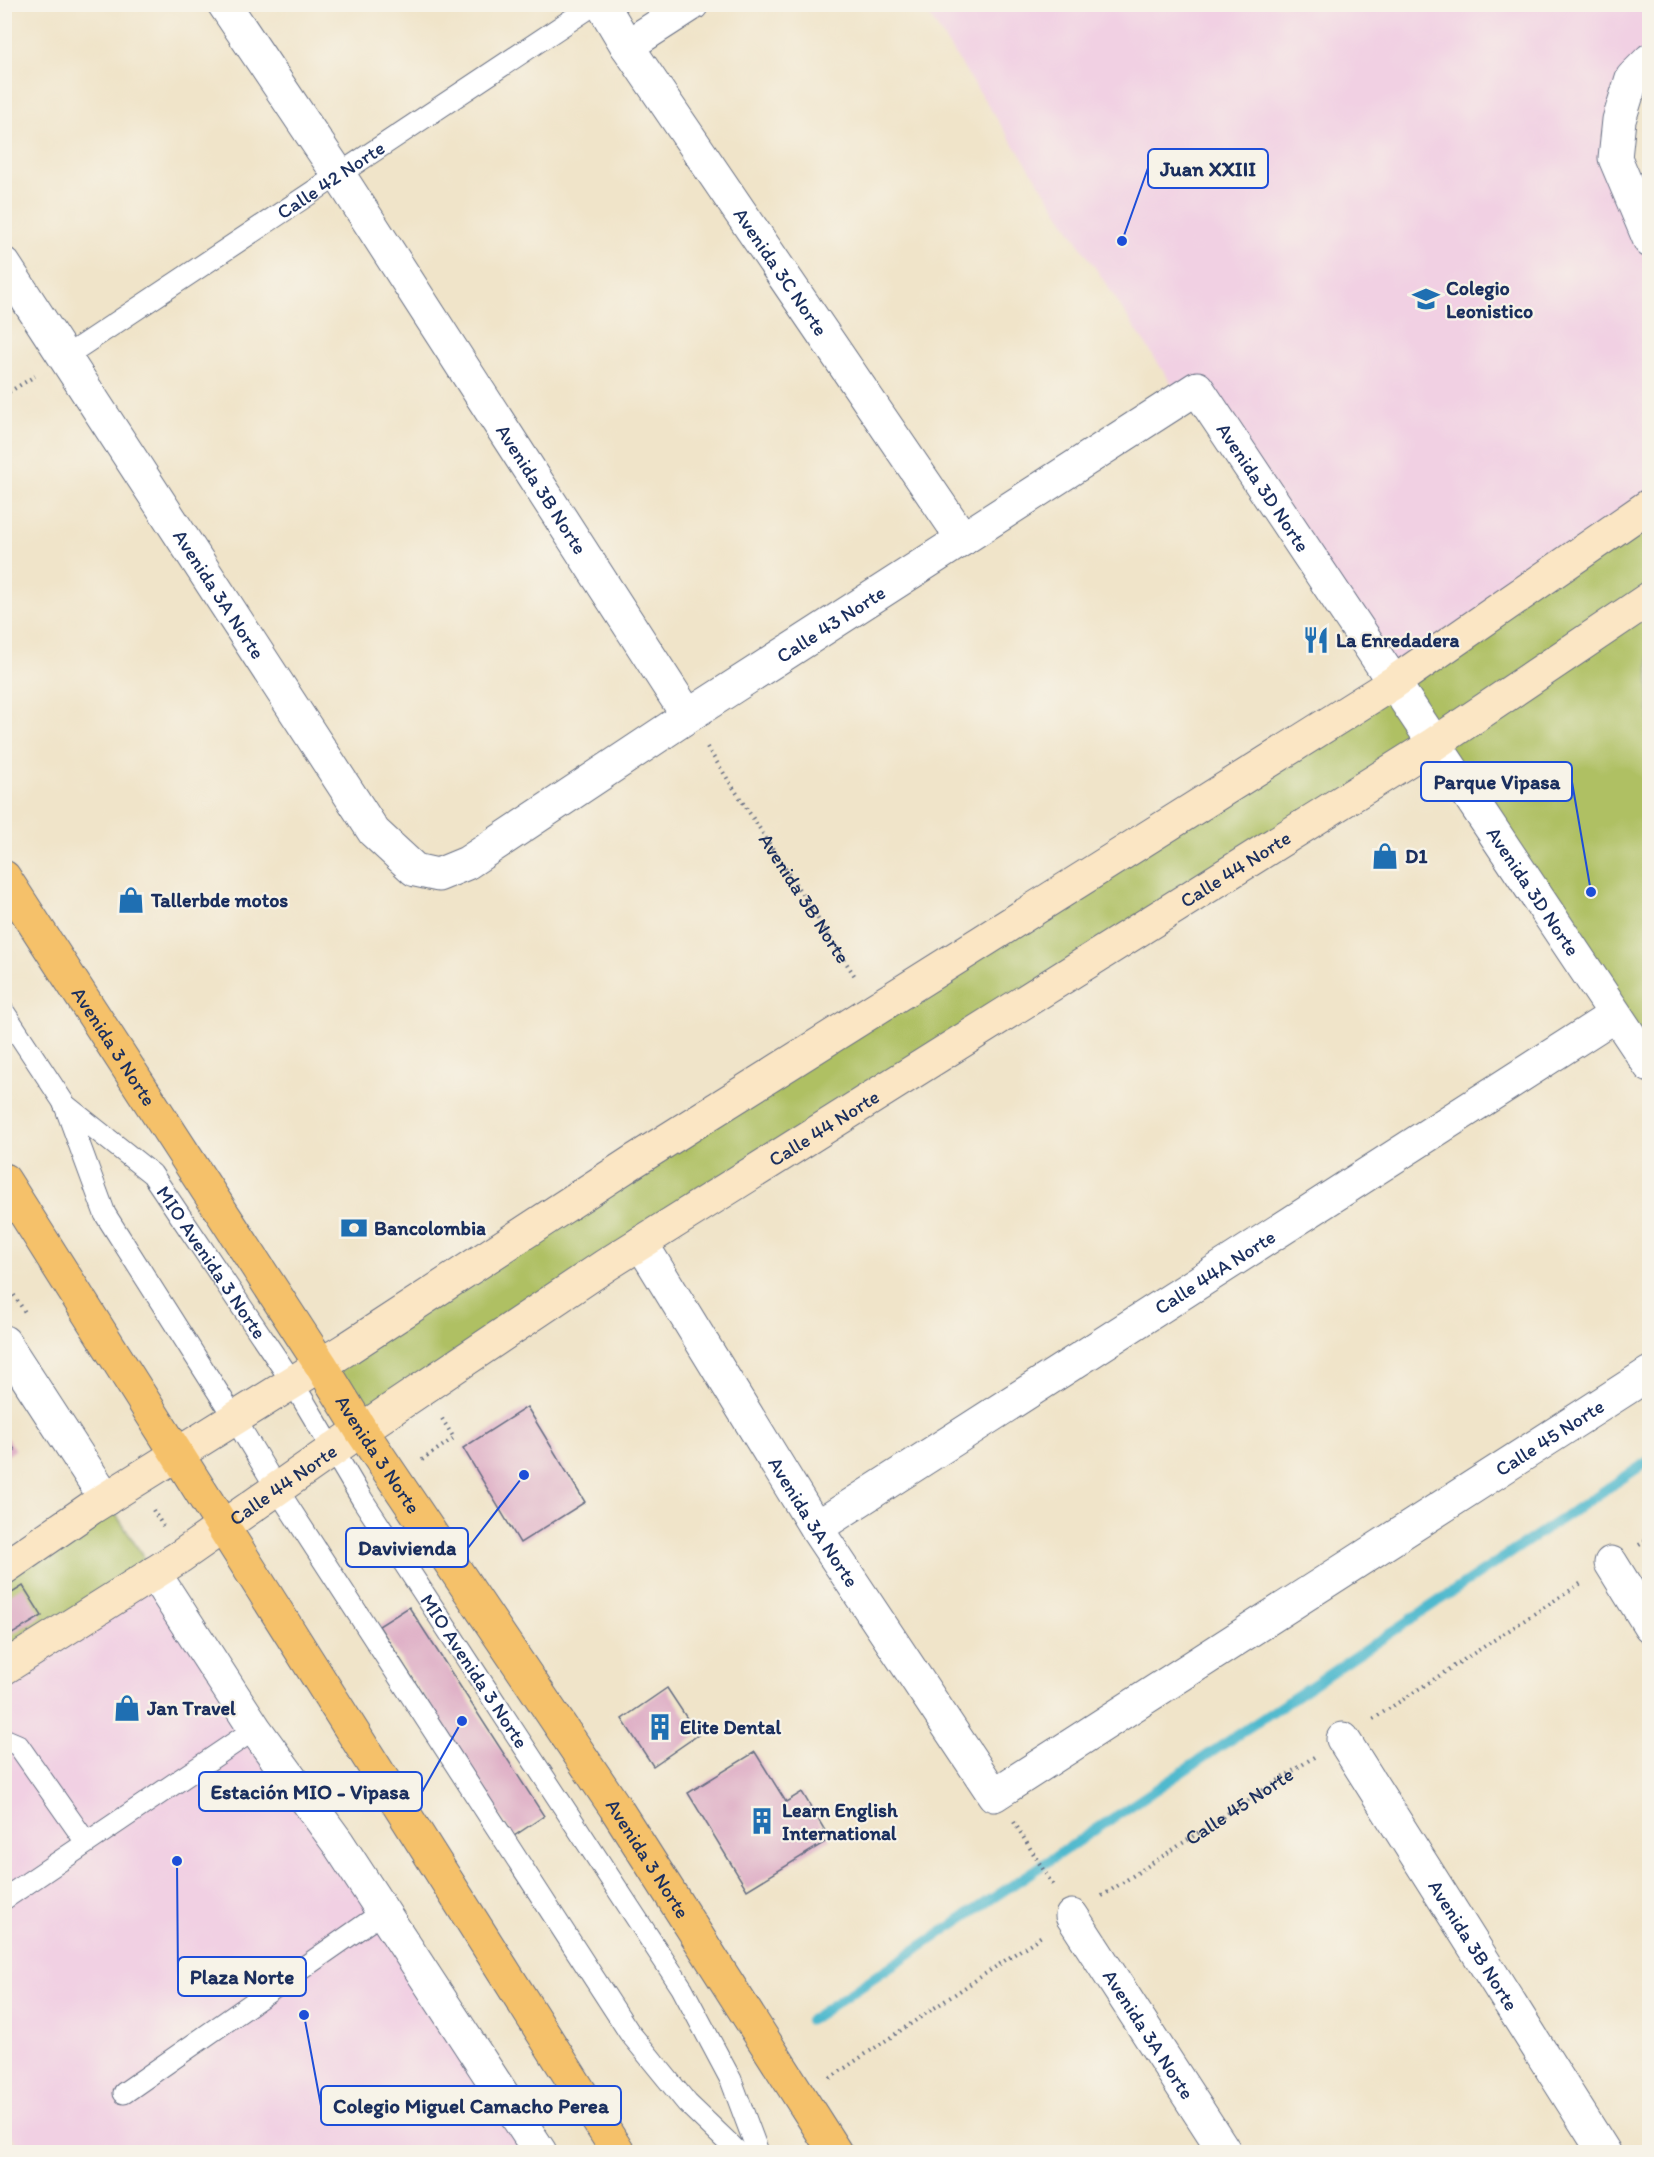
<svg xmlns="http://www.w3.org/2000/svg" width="1654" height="2157" viewBox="0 0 1654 2157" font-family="Itim,sans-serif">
<rect width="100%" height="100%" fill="#f7f3e8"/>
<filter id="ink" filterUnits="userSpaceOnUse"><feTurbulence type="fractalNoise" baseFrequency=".0167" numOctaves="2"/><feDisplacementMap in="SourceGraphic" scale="12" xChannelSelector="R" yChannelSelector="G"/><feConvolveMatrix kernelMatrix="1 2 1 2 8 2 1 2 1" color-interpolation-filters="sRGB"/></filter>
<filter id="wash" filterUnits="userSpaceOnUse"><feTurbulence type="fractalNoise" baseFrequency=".008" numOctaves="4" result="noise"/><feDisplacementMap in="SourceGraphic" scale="24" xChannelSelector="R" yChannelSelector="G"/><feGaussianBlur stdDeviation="1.35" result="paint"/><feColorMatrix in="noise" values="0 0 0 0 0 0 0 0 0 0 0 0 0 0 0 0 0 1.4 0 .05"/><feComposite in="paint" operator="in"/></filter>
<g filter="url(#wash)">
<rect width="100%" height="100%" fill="#f0e4c9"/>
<g fill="#f1d0e3">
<path d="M922 5H1649V60L1619 120 1649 241V505L1393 683 1197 389 1181 398Z"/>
<path d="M154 1573 530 2137 506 2152H22L5 2124V1668Z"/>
</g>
<g fill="#afc064" stroke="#657861" stroke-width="1.5">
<path d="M1649 505V1066L1433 744 361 1430 321 1365Z"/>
<path d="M106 1499 154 1573 5 1668V1568Z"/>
</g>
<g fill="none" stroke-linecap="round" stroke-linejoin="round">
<path stroke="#50b9ce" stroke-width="10" d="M810 2020 1650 1460"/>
</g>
<g id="blocks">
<g fill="#dca7c2">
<path d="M527 1407 585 1502 520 1543 463 1448Z"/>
<path d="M4 1434 15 1450 4 1458Z"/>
<path d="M23 1586 42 1616 4 1639V1598Z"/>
<path d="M409 1607 544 1816 514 1836 379 1626Z"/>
<path d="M667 1688 698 1735 653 1766 622 1719Z"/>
<path d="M755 1752 786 1802 802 1792 830 1839 747 1890 688 1793Z"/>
</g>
</g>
</g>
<g filter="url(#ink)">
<use href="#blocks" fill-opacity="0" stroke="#666e83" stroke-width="1.5"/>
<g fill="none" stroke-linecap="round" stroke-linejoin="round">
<defs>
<g id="service">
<path id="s3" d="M66 356 595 4"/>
<path d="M4 1012 64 1103 105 1214 235 1419 277 1489 629 2032 687 2103 738 2152"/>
<path id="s4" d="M64 1104 152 1174 293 1383 362 1499 682 1988 731 2080 758 2152"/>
<path d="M4 1739 18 1745 86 1842"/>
<path d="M4 1899 255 1729"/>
<path d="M124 2093 383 1912"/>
</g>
<g id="minor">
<path id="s5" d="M224 4 339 175 688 716"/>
<path id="s6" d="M602 4 627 46 963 539"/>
<path d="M627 46 692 4"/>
<path d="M1650 60 1632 78 1619 120 1615 158 1650 241"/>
<path id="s7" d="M4 264 374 832 415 870 438 875 467 863 688 716 1197 388 1650 1066"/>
<path id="s8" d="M641 1243 816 1528 994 1795 1650 1373"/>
<path d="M4 1342 106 1499"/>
<path id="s9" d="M816 1528 1615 1015"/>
<path d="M1611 1563 1650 1626"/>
<path d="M154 1573 255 1729 338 1843 540 2152"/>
<path id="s10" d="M1343 1739 1604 2152"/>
<path id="s11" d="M1072 1916 1225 2152"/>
</g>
<g id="secondary">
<path d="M4 1568 91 1508 348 1348 634 1161 1393 683 1650 505"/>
<path id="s12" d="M4 1668 181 1556 361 1430 606 1265 1434 744 1650 598"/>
</g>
<g id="primary">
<path id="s13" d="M4 877 321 1365 361 1430 615 1807 835 2152"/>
<path d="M4 1180 618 2152"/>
</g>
</defs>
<use href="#service" stroke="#666e83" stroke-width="23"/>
<use href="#minor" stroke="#666e83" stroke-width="35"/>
<use href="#secondary" stroke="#666e83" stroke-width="35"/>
<use href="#primary" stroke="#666e83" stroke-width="35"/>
<g stroke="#666e83" stroke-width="4" stroke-dasharray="1.5 4.5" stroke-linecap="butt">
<path d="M4 395 35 376"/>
<path id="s1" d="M707 747 856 978"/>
<path d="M4 1280 25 1312"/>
<path d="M422 1460 454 1438 441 1417"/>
<path d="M153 1510 163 1526"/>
<path d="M1639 1545 1650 1538"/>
<path d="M1373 1719 1583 1582"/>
<path d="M1014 1822 1054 1887"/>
<path id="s2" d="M1102 1896 1314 1757"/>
<path d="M830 2078 1043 1935"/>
</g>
<use href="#service" stroke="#fff" stroke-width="21"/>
<use href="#minor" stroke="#fff" stroke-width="33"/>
<use href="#secondary" stroke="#fbe6c4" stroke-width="33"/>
<use href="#primary" stroke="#f5c16b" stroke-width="33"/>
</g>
</g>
<defs>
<symbol id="school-bare" viewBox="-9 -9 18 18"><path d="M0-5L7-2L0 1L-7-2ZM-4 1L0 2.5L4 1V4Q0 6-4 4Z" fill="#1f6fb2" stroke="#f7f3e8" stroke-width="2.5" paint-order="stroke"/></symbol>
<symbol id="restaurant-bare" viewBox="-9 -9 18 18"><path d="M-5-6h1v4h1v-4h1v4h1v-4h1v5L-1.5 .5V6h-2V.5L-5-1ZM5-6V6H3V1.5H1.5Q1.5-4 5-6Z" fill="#1f6fb2" stroke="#f7f3e8" stroke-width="2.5" paint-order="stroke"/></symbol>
<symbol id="shop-bare" viewBox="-9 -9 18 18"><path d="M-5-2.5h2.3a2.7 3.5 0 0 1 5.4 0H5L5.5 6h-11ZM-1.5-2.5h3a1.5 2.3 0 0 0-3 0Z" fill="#1f6fb2" stroke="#f7f3e8" stroke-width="2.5" paint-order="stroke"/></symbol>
<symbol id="bank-bare" viewBox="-9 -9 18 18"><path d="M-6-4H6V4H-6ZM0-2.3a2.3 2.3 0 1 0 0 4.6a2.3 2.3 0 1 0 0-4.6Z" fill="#1f6fb2" stroke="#f7f3e8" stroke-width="2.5" paint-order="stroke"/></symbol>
<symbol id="building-bare" viewBox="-9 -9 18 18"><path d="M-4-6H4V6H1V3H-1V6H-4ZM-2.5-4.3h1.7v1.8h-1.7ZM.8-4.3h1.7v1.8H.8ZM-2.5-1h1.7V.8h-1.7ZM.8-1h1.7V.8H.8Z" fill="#1f6fb2" stroke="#f7f3e8" stroke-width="2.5" paint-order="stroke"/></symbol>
</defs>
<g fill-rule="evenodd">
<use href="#school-bare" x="1407" y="280" width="38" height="38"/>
<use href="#restaurant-bare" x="1297" y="621" width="38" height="38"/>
<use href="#shop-bare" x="1366" y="837" width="38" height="38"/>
<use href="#shop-bare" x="112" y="881" width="38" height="38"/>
<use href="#bank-bare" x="335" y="1209" width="38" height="38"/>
<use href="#shop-bare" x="108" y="1689" width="38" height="38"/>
<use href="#building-bare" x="641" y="1708" width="38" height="38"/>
<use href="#building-bare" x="743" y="1802" width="38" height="38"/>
</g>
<g text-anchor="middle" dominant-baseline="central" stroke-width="4.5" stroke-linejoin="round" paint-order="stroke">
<g font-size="20" fill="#1b2f5e" stroke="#f7f3e8">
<text stroke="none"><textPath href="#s3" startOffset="318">Calle 42 Norte</textPath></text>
<text stroke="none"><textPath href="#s6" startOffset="322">Avenida 3C Norte</textPath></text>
<text stroke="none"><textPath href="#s7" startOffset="1779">Avenida 3D Norte</textPath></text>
<text stroke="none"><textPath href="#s5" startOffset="580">Avenida 3B Norte</textPath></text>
<text stroke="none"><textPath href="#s7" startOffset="394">Avenida 3A Norte</textPath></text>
<text stroke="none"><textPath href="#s7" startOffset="1224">Calle 43 Norte</textPath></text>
<text stroke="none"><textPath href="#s12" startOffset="1468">Calle 44 Norte</textPath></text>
<text stroke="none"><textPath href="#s7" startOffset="2265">Avenida 3D Norte</textPath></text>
<text stroke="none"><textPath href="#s1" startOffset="180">Avenida 3B Norte</textPath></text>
<text stroke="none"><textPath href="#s13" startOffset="202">Avenida 3 Norte</textPath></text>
<text stroke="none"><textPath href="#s12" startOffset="982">Calle 44 Norte</textPath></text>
<text stroke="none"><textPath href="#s4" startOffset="219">MIO Avenida 3 Norte</textPath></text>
<text stroke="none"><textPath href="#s9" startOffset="474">Calle 44A Norte</textPath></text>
<text stroke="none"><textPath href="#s8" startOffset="1316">Calle 45 Norte</textPath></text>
<text stroke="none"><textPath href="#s13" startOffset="688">Avenida 3 Norte</textPath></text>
<text stroke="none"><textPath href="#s12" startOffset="334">Calle 44 Norte</textPath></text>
<text stroke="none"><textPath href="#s8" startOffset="328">Avenida 3A Norte</textPath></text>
<text stroke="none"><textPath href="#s4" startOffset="705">MIO Avenida 3 Norte</textPath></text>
<text stroke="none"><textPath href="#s2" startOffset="164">Calle 45 Norte</textPath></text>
<text stroke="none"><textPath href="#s13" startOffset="1174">Avenida 3 Norte</textPath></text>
<text stroke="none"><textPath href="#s10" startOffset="244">Avenida 3B Norte</textPath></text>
<text stroke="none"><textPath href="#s11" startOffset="141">Avenida 3A Norte</textPath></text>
</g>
<g font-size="20" font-weight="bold" fill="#1b2f5e" stroke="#f7f3e8" text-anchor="start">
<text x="1446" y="288">Colegio<tspan x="1446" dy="23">Leonistico</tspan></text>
<text x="1336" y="640">La Enredadera</text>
<text x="1405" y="856">D1</text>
<text x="151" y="900">Tallerbde motos</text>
<text x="374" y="1228">Bancolombia</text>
<text x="147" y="1708">Jan Travel</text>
<text x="680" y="1727">Elite Dental</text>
<text x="782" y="1810">Learn English<tspan x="782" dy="23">International</tspan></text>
</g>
</g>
<path fill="none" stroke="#1d4ed8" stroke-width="2" d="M1122 241L1148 168M1591 892L1572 782M524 1475L468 1548M462 1721L422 1792M177 1861L178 1977M304 2015L321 2106"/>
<g fill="#1d4ed8" stroke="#f7f3e8" stroke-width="2">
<circle cx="1122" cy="241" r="6"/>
<circle cx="1591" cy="892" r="6"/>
<circle cx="524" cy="1475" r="6"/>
<circle cx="462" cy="1721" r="6"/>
<circle cx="177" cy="1861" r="6"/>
<circle cx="304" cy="2015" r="6"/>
</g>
<g fill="#f7f3e8" stroke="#1d4ed8" stroke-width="2">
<rect x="1148" y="149" width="120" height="39" rx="6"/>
<rect x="1421" y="762" width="151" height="39" rx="6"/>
<rect x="346" y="1528" width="122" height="39" rx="6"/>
<rect x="199" y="1772" width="223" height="39" rx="6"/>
<rect x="178" y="1957" width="128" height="39" rx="6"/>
<rect x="321" y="2086" width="300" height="39" rx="6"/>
</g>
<g font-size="21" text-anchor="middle" font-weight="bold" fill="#1b2f5e">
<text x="1208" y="176">Juan XXIII</text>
<text x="1497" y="789">Parque Vipasa</text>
<text x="407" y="1555">Davivienda</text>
<text x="310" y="1799">Estación MIO - Vipasa</text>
<text x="242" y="1984">Plaza Norte</text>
<text x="471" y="2113">Colegio Miguel Camacho Perea</text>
</g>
<rect width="1654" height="2157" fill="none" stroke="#f7f3e8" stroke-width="24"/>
</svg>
